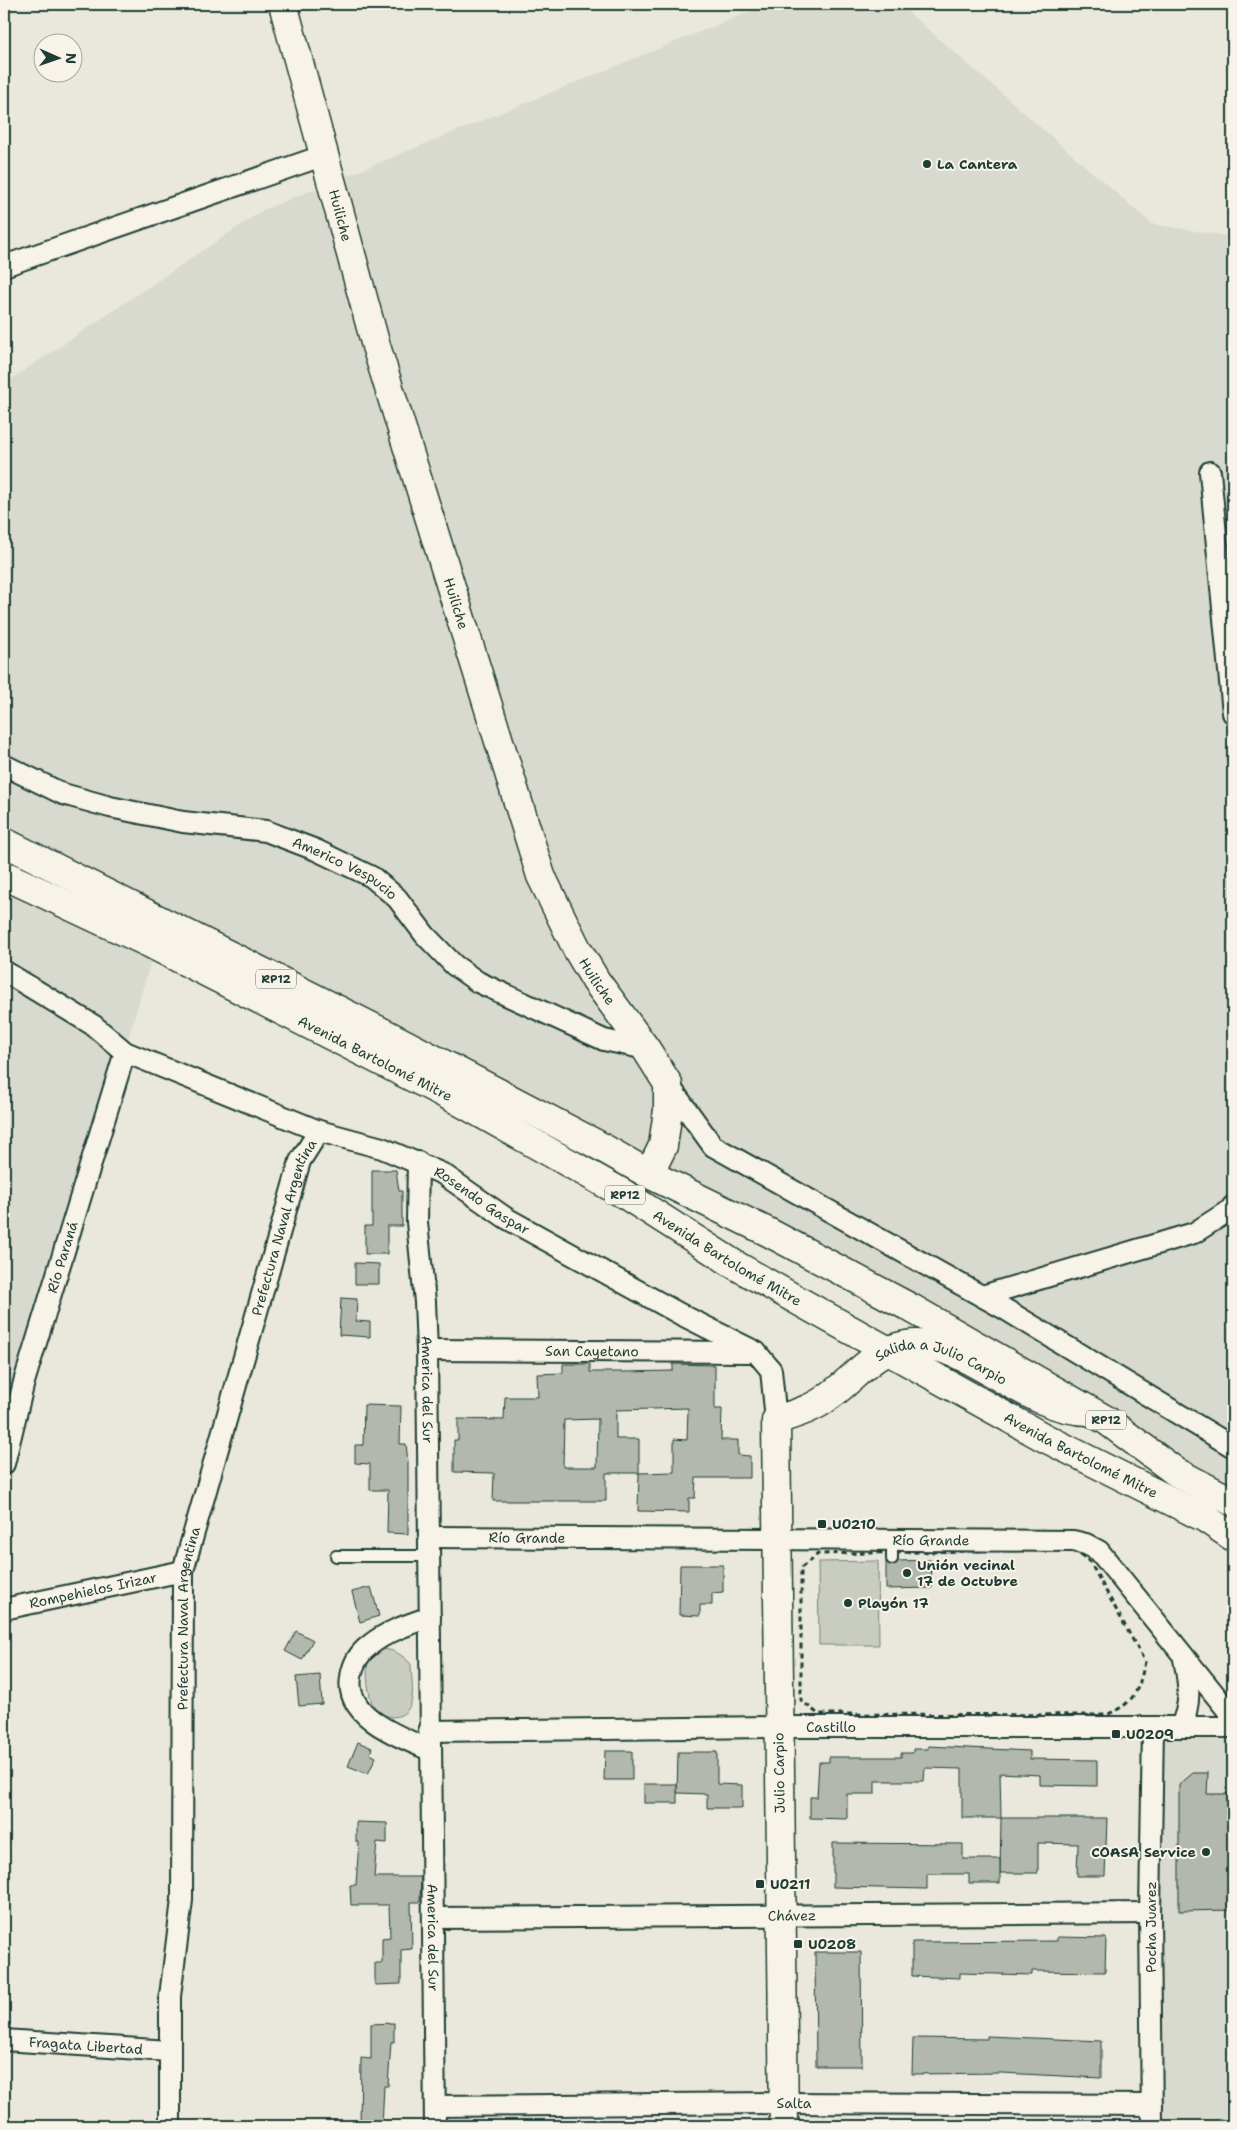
<svg xmlns="http://www.w3.org/2000/svg" width="1237" height="2130" viewBox="0 0 1237 2130" font-family="'Shantell Sans',sans-serif">
<rect width="100%" height="100%" fill="#eae8dd"/>
<filter id="ink" filterUnits="userSpaceOnUse"><feTurbulence type="fractalNoise" baseFrequency=".02" numOctaves="2"/><feDisplacementMap in="SourceGraphic" scale="10" xChannelSelector="R" yChannelSelector="G"/><feConvolveMatrix kernelMatrix="1 2 1 2 8 2 1 2 1" color-interpolation-filters="sRGB"/></filter>
<g filter="url(#ink)">
<g fill="#d9dacf">
<path d="M768 4H899L1152 224 1233 237V1502L1106 1420 162 923 4 1464V384L263 210Z"/>
<path d="M1153 1727H1233V2126H1152Z"/>
</g>
<g fill="#c8ccc1" stroke="#74847a">
<path d="M878 1561 879 1645H819L818 1562Z"/>
<path d="M378 1649C393 1649 400 1653 411 1664 411 1681 420 1715 393 1717 388 1717 380 1713 375 1711 367 1692 366 1676 368 1656Z"/>
</g>
<g fill="#b2b8ae" stroke="#1f3d34" fill-rule="evenodd">
<path d="M372 1170H396L399 1191H402V1226H387V1254H365V1226H372Z"/>
<path d="M355 1263 379 1264V1284H355Z"/>
<path d="M341 1298 357 1299 356 1321 370 1322V1337L339 1335Z"/>
<path d="M563 1364H590V1372H624L673 1371V1364L715 1365V1409H722L721 1440H738V1455L750 1456V1478H696L695 1498H689V1512L638 1511 639 1473H606V1501H493L494 1473 454 1472V1440H458V1419L504 1420 505 1397H538L537 1374 563 1373ZM688 1408 687 1440 674 1439V1472L639 1473V1439H616V1410ZM598 1419 597 1467H563L564 1420Z"/>
<path d="M364 1405 401 1406 400 1444H406L408 1462V1534L387 1533 388 1490H370V1464L355 1463V1445H363Z"/>
<path d="M931 1560 932 1588 886 1589V1561L892 1566 898 1561Z"/>
<path d="M680 1565H723V1592L712 1593V1605H700V1616L679 1615Z"/>
<path d="M371 1587 379 1616 360 1622 352 1592Z"/>
<path d="M296 1631 313 1640 302 1660 285 1651Z"/>
<path d="M320 1675 322 1704 299 1706 296 1677Z"/>
<path d="M358 1742 372 1748 370 1754 376 1757 368 1774 348 1766Z"/>
<path d="M928 1746 1030 1751V1759L1097 1760V1786L1040 1785V1775L1000 1773 1001 1818H962V1769L925 1768 924 1781H875V1794H847V1819L810 1818V1797H817L819 1762H829V1757H901V1753H913V1749H928Z"/>
<path d="M605 1751H632V1780H604Z"/>
<path d="M678 1752H717V1784L742 1785V1808H707V1794L677 1793Z"/>
<path d="M1193 1773H1208L1207 1794H1233V1910L1179 1911V1785Z"/>
<rect x="644" y="1784" width="33" height="19"/>
<path d="M1001 1818H1107L1105 1876H1077L1078 1844 1038 1843V1873H1000Z"/>
<path d="M356 1822 387 1823V1843L377 1842 374 1877H421L420 1902H411L412 1949 401 1950V1984L375 1985V1963H382V1938L390 1937 389 1905H351L350 1885H356L359 1842H356Z"/>
<path d="M833 1843 963 1844V1859H1000V1883H969V1874H927V1889L833 1887Z"/>
<path d="M1057 1937 1106 1938 1105 1972 1032 1971V1975L960 1973V1978L912 1976V1942L1057 1941Z"/>
<path d="M815 1952H861L862 2066H816Z"/>
<path d="M394 2023V2042H391L388 2086H384L382 2126H360L361 2058 371 2059V2024Z"/>
<path d="M987 2036 1101 2041V2078L1002 2073 912 2074 913 2038 987 2039Z"/>
</g>
<g fill="none" stroke-linecap="round" stroke-linejoin="round">
<defs>
<g id="lane">
<path d="M892 1541V1559"/>
<path d="M336 1556H429"/>
</g>
<g id="street">
<path d="M4 266 325 155"/>
<path d="M1210 472 1233 713"/>
<path id="s1" d="M4 765 63 794 110 807 183 822 266 831 316 850 372 877 397 898 425 935 454 965 478 982 604 1040 646 1049"/>
<path id="s2" d="M4 971 93 1025 125 1052 319 1131 382 1148 443 1174 506 1218 680 1314 756 1352 771 1370 776 1420"/>
<path d="M668 1084 713 1146 1003 1308 1233 1447"/>
<path id="s3" d="M418 1162 417 1222 425 1302 427 1350 435 2126"/>
<path d="M982 1296 1194 1233 1230 1210 1233 1206"/>
<path id="s4" d="M427 1350 749 1352"/>
<path id="s5" d="M4 1464 24 1382 125 1052"/>
<path id="s6" d="M429 1537 1073 1541 1086 1544 1099 1551 1233 1717"/>
<path id="s7" d="M4 1609 183 1571"/>
<path d="M1180 1727C1192 1705 1189 1684 1184 1659"/>
<path id="s8" d="M429 1731 779 1727H1233"/>
<path d="M430 1750C400 1737 344 1717 351 1677 353 1663 359 1653 370 1645 387 1631 410 1624 430 1617"/>
<path id="s9" d="M433 1918 1150 1913"/>
<path id="s10" d="M4 2040 169 2051"/>
<path id="s11" d="M435 2106 784 2103 1152 2105"/>
<path id="s12" d="M170 2126V1996L182 1900 183 1571 300 1161 319 1131"/>
<path d="M1152 2126 1150 1913 1153 1727"/>
</g>
<g id="secondary">
<path id="s13" d="M283 4 376 346 541 876 577 949 596 981 646 1049 668 1084V1110L663 1146 649 1174"/>
<path id="s14" d="M784 2126 776 1420C794 1414 813 1409 828 1397 853 1380 874 1350 906 1345 963 1335 1022 1410 1088 1411"/>
</g>
<g id="primary">
<path d="M4 842 390 1036 596 1144 649 1174 768 1232 911 1308 1106 1420 1176 1472 1233 1502"/>
<path id="s15" d="M4 875 149 943 457 1100 624 1194 737 1266 804 1304 1043 1437 1205 1518 1233 1537"/>
</g>
</defs>
<use href="#lane" stroke="#1f3d34" stroke-width="14"/>
<use href="#street" stroke="#1f3d34" stroke-width="24"/>
<use href="#secondary" stroke="#1f3d34" stroke-width="31"/>
<use href="#primary" stroke="#1f3d34" stroke-width="31"/>
<path stroke="#1f3d34" stroke-width="3" stroke-dasharray="5 4" stroke-linecap="butt" d="M1073 1549 1090 1562 1145 1662C1138 1692 1135 1703 1106 1715L818 1714 801 1700V1568L818 1554Z"/>
<use href="#lane" stroke="#f7f3e8" stroke-width="10"/>
<use href="#street" stroke="#f7f3e8" stroke-width="20"/>
<use href="#secondary" stroke="#f7f3e8" stroke-width="28"/>
<use href="#primary" stroke="#f7f3e8" stroke-width="28"/>
</g>
</g>
<g fill="#1f3d34" stroke="#f7f3e8" stroke-width="2">
<circle cx="927" cy="164" r="5"/>
<rect x="817" y="1519" width="10" height="10" rx="2.5"/>
<circle cx="907" cy="1573" r="5"/>
<circle cx="848" cy="1603" r="5"/>
<rect x="1111" y="1729" width="10" height="10" rx="2.5"/>
<circle cx="1206" cy="1852" r="5"/>
<rect x="755" y="1879" width="10" height="10" rx="2.5"/>
<rect x="793" y="1939" width="10" height="10" rx="2.5"/>
</g>
<g text-anchor="middle" dominant-baseline="central" stroke-width="4" stroke-linejoin="round" paint-order="stroke">
<g fill="#f7f3e8" stroke="#60746a" stroke-width="1">
<rect x="256" y="969.5" width="40" height="19" rx="4"/>
<rect x="605" y="1185.5" width="40" height="19" rx="4"/>
<rect x="1086" y="1410.5" width="40" height="19" rx="4"/>
</g>
<g font-size="12" font-weight="bold" fill="#1f3d34">
<text x="276" y="979">RP12</text>
<text x="625" y="1195">RP12</text>
<text x="1106" y="1420">RP12</text>
</g>
<g font-size="14" font-weight="bold" fill="#1f3d34" stroke="#f7f3e8" text-anchor="start">
<text x="937" y="164">La Cantera</text>
<text x="832" y="1524">U0210</text>
<text x="917" y="1565">Unión vecinal<tspan x="917" dy="16">17 de Octubre</tspan></text>
<text x="858" y="1603">Playón 17</text>
<text x="1126" y="1734">U0209</text>
<text x="1196" y="1852" text-anchor="end">COASA Service</text>
<text x="770" y="1884">U0211</text>
<text x="808" y="1944">U0208</text>
</g>
<g font-size="14" fill="#1f3d34" stroke="#f7f3e8">
<text stroke="none"><textPath href="#s13" startOffset="219">Huiliche</textPath></text>
<text stroke="none"><textPath href="#s13" startOffset="624">Huiliche</textPath></text>
<text stroke="none"><textPath href="#s1" startOffset="360">Americo Vespucio</textPath></text>
<text stroke="none"><textPath href="#s13" startOffset="1029">Huiliche</textPath></text>
<text stroke="none"><textPath href="#s15" startOffset="414">Avenida Bartolomé Mitre</textPath></text>
<text stroke="none"><textPath href="#s2" startOffset="534">Rosendo Gaspar</textPath></text>
<text stroke="none"><textPath href="#s12" startOffset="914">Prefectura Naval Argentina</textPath></text>
<text stroke="none"><textPath href="#s5" startOffset="215">Río Paraná</textPath></text>
<text stroke="none"><textPath href="#s15" startOffset="819">Avenida Bartolomé Mitre</textPath></text>
<text stroke="none"><textPath href="#s4" startOffset="165">San Cayetano</textPath></text>
<text stroke="none"><textPath href="#s14" startOffset="896">Salida a Julio Carpio</textPath></text>
<text stroke="none"><textPath href="#s3" startOffset="228">America del Sur</textPath></text>
<text stroke="none"><textPath href="#s15" startOffset="1224">Avenida Bartolomé Mitre</textPath></text>
<text stroke="none"><textPath href="#s6" startOffset="98">Río Grande</textPath></text>
<text stroke="none"><textPath href="#s6" startOffset="502">Río Grande</textPath></text>
<text stroke="none"><textPath href="#s7" startOffset="91">Rompehielos Irizar</textPath></text>
<text stroke="none"><textPath href="#s12" startOffset="509">Prefectura Naval Argentina</textPath></text>
<text stroke="none"><textPath href="#s8" startOffset="402">Castillo</textPath></text>
<text transform="translate(779 1773) rotate(-91)">Julio Carpio</text>
<text stroke="none"><textPath href="#s9" startOffset="359">Chávez</textPath></text>
<text transform="translate(1151 1927) rotate(-90)">Pocha Juarez</text>
<text stroke="none"><textPath href="#s3" startOffset="776">America del Sur</textPath></text>
<text stroke="none"><textPath href="#s10" startOffset="82">Fragata Libertad</textPath></text>
<text stroke="none"><textPath href="#s11" startOffset="359">Salta</textPath></text>
</g>
</g>
<rect width="1237" height="2130" fill="none" stroke="#f7f3e8" stroke-width="20"/>
<rect x="10" y="10" width="1217" height="2110" fill="none" stroke="#1f3d34" stroke-width="2" filter="url(#ink)"/>
<g transform="translate(58 58) rotate(92)"><circle r="24" fill="#f7f3e8" stroke="#a1aaa0"/>
<path d="M0-4L9 19L0 12L-9 19Z" fill="#1f3d34"/>
<text y="-8" font-size="14" font-weight="bold" text-anchor="middle" fill="#1f3d34">N</text>
</g>
</svg>
